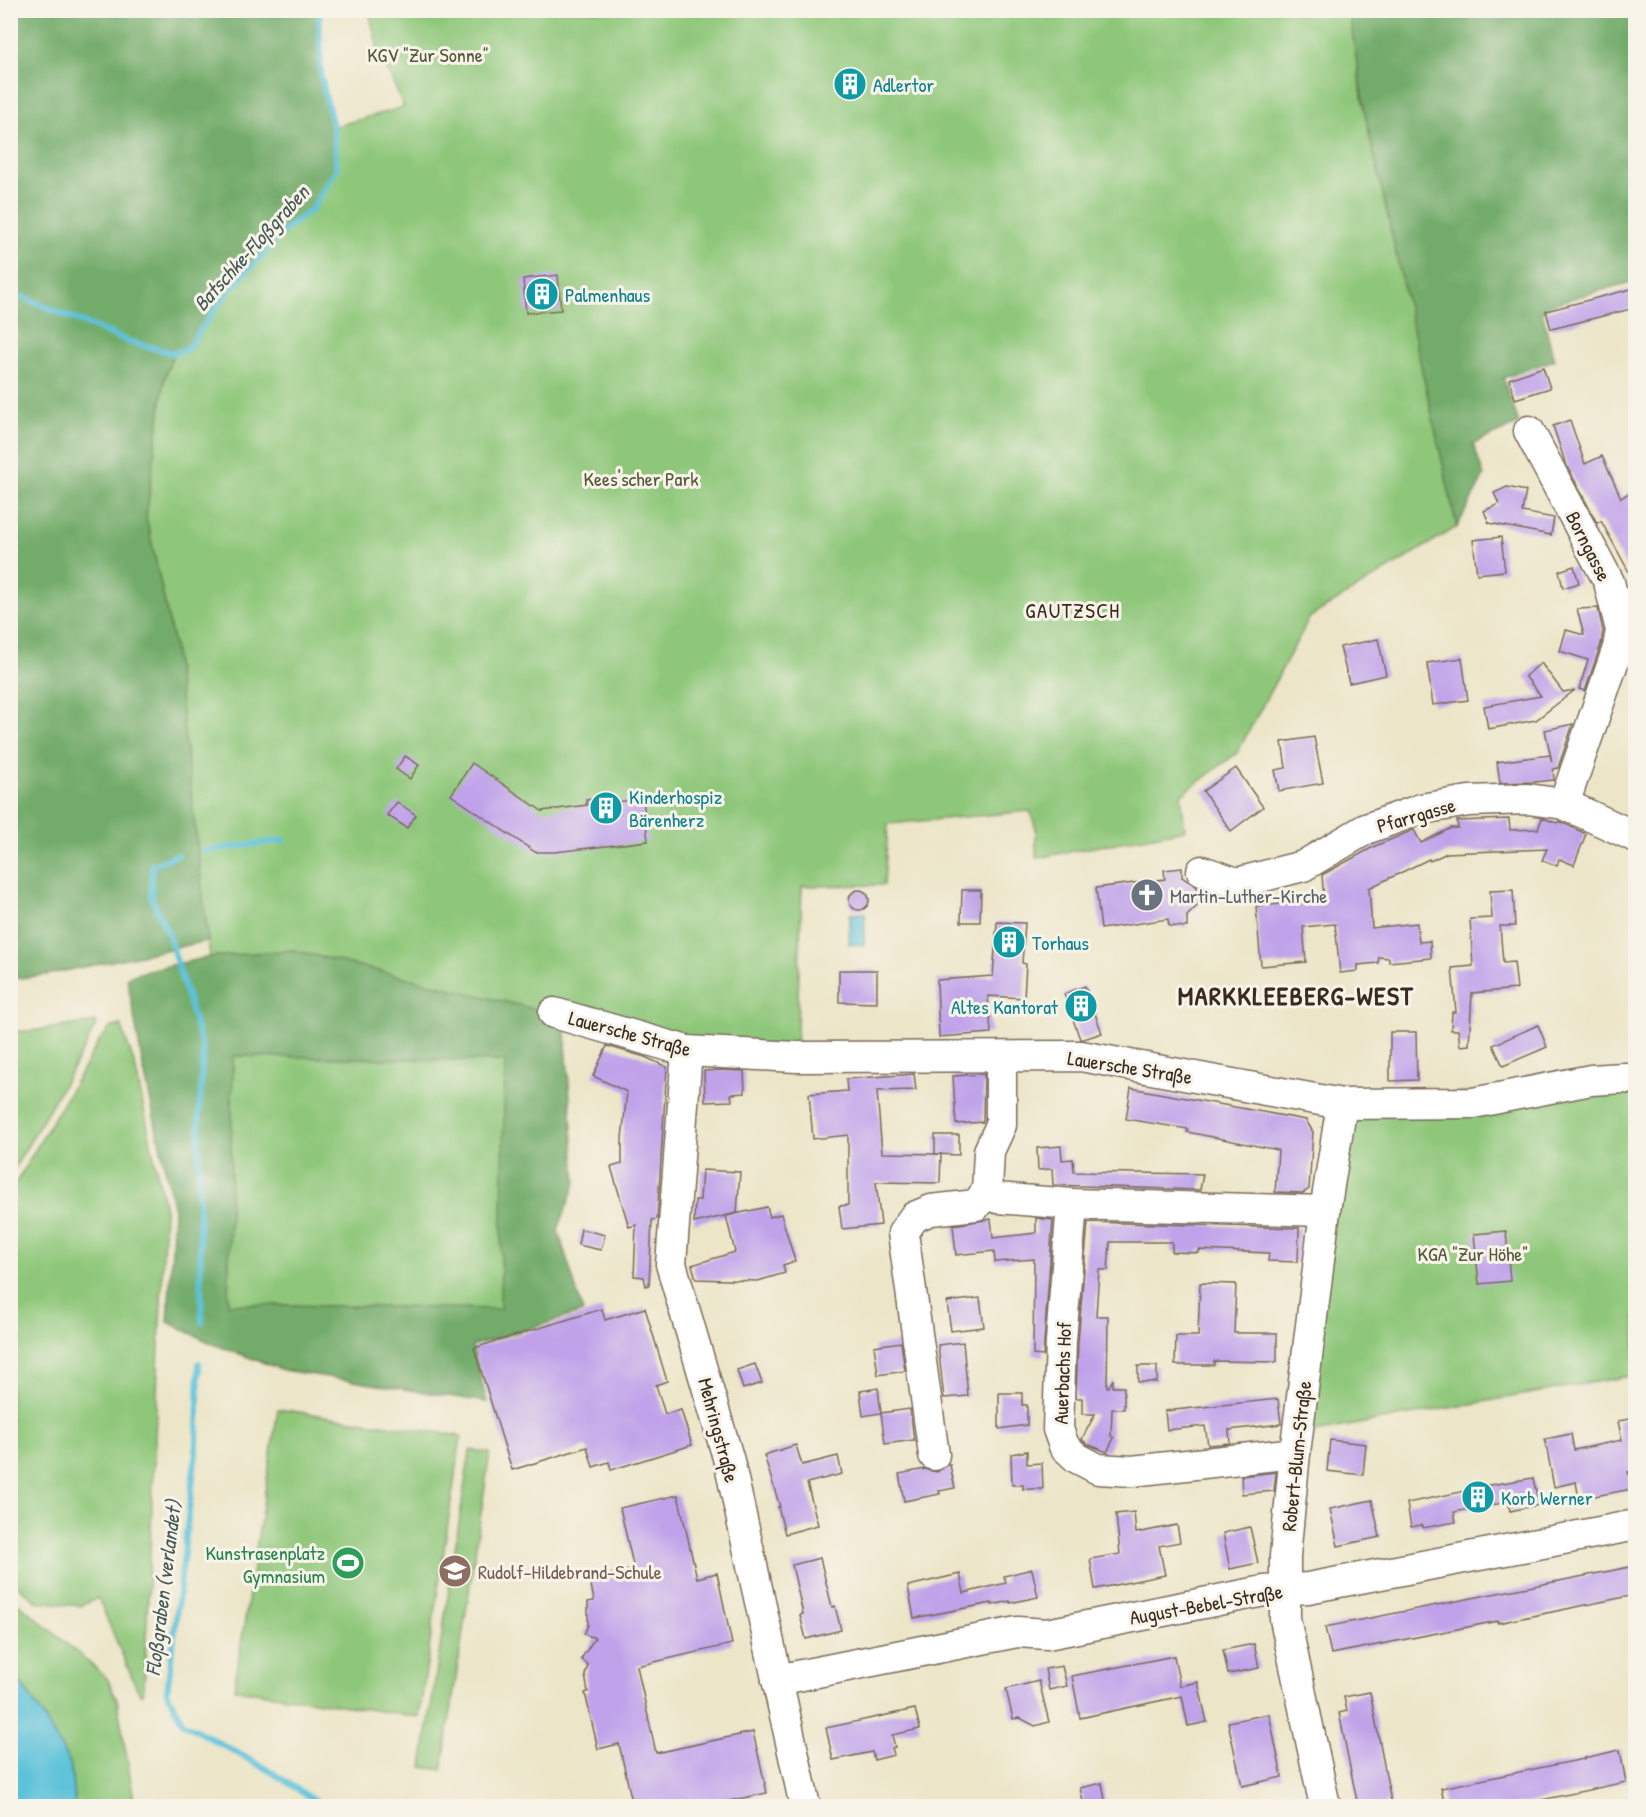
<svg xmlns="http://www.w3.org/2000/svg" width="1646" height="1817" viewBox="0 0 1646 1817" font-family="'Patrick Hand',sans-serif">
<rect width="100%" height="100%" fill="#f7f3e8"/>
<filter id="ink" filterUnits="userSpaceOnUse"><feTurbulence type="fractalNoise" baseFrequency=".0167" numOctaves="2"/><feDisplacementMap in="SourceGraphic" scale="12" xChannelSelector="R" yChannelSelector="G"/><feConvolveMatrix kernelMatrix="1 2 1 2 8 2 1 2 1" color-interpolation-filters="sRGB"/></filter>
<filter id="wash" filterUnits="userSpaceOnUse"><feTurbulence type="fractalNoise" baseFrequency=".008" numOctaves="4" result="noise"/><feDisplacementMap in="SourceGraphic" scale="24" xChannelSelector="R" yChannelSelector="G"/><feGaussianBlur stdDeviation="1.35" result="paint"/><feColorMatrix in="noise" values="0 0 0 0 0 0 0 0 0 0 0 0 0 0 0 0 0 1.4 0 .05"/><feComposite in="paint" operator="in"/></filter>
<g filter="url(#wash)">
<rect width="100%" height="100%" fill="#ece5c8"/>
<g fill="#8fc77a" stroke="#65784c" stroke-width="1.5">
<path d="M1349 10 1365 114 1457 527 1310 617 1237 753 1181 795 1185 830 1036 858V829L1030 811 888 824 884 885 802 886 796 1057 687 1051 293 950 210 957 174 645 146 517 164 380 173 353 187 349 228 292 286 229 313 208 337 168 333 127 404 107 378 49 369 11Z"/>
<path d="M97 1022 85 1047 11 1174V1031H30Z"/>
<path d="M121 1025 135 1066 165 1210 144 1688 141 1695 137 1689 98 1598 81 1606 36 1601 10 1580 11 1191 100 1040 110 1028Z"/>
<path d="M233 1056 506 1061 501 1309 228 1304Z"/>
<path d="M1635 1079V1375L1297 1435 1342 1104Z"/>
<path d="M278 1409 461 1436 419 1717 234 1689Z"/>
<path d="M470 1450 490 1453 442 1770 422 1767Z"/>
<path d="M10 1596 107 1678 117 1700 135 1806H75L70 1763 40 1711 11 1670Z"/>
</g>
<g fill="#73ac6a" stroke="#576b44" stroke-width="1.5" fill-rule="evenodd">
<path d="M22 10 319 11 321 77 333 127 337 168 313 208 286 229 228 292 187 349 173 353 164 380 146 517 174 645 208 941 46 975 11 979 10 16Z"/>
<path d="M1349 11H1635V281L1549 305 1542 312 1554 360 1503 378 1519 423 1473 444 1484 476 1457 527 1365 114Z"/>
<path d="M293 950 564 1016 576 1182 558 1230 583 1312 472 1346 487 1402 283 1370 213 1344 168 1322 174 1210 142 1061 127 977 153 969 210 957ZM233 1056 505 1061 500 1309 228 1304Z"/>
</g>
<g fill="#5dc2da" stroke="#4c767c" stroke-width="1.5">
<path d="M865 913 864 945 849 944 850 914Z"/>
<path d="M11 1670 40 1711 70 1763 75 1806H11Z"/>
</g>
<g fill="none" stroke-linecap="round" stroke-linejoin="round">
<g stroke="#5dc2da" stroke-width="6">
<path d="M10 292 130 342 173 353 187 349 228 292 286 229 313 208 337 168 333 127 321 77 319 10"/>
<path d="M204 851 284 840"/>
<path d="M178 855 152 865 151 897 169 936 203 1050 199 1119V1212L202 1322"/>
<path d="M199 1363 197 1444 167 1693 183 1723 270 1771 323 1806"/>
</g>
</g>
<g id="blocks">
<g fill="#bfa2ea">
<path d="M558 275 561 310 526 313 523 279Z"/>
<path d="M1635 288V308L1551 329 1546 311Z"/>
<path d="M1543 367 1550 388 1515 399 1509 379Z"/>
<path d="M1570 420 1585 464 1602 456 1621 498 1635 489V583L1601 521 1597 523 1565 462 1553 426Z"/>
<path d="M1507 487 1526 491 1522 512 1554 518 1551 535 1489 523 1484 511 1499 504 1494 493Z"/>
<path d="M1501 537 1505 571 1477 574 1473 540Z"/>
<path d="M1574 566 1579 583 1563 588 1559 571Z"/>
<path d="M1598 608 1603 631 1601 644 1585 691 1579 689 1588 660 1560 651 1566 630 1584 635 1577 609Z"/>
<path d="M1378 639 1386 675 1349 683 1340 647Z"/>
<path d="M1462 658 1468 700 1433 705 1427 663Z"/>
<path d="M1541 663 1563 692 1575 690 1536 720 1488 729 1484 706 1541 696 1525 676Z"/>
<path d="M1573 724 1558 768 1553 769 1554 780 1534 782 1500 783 1497 762 1550 755 1552 762 1545 730Z"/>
<path d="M1314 737 1323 783 1279 791 1275 770 1286 768 1282 742Z"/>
<path d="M405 756 419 765 410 779 396 769Z"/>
<path d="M472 763 542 811 587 805 586 800 604 798 605 803 643 799 648 841 555 852H535L451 795Z"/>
<path d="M1236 768 1263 807 1231 831 1203 791Z"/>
<path d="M397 802 416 815 407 828 387 815Z"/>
<path d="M1542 818 1557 823 1559 821 1586 834 1574 865 1559 859 1557 866 1542 860 1547 849 1447 853 1430 861 1429 859 1369 888 1372 928 1417 923 1419 942 1430 941 1431 958 1389 962V958L1379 957 1378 963 1358 965V971L1340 973 1335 924 1303 927 1306 962 1261 966 1256 906 1324 901 1322 875 1375 846 1414 830 1421 843 1451 828H1458L1457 821 1509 819 1510 830 1538 829Z"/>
<path d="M1182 868V877L1197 887 1199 904 1187 916V927L1169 926 1168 919 1101 929 1096 888 1165 879 1164 870Z"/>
<path d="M962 890H981L980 922H961Z"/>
<path d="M1513 890 1515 926H1500L1503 963 1514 962 1517 989 1472 993 1469 1045 1460 1046 1458 1030H1451L1452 1012H1456L1452 968 1473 966 1470 919 1492 918 1490 891Z"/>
<circle cx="859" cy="900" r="10"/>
<path d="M997 922 1025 923 1022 963 1026 964 1024 998 988 996 991 1033 939 1037 937 980 993 976Z"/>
<path d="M839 970H877V1003L839 1002Z"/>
<path d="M1085 986 1102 1033 1084 1039H1080L1064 994Z"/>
<path d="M1538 1025 1547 1047 1503 1066 1493 1045Z"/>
<path d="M1390 1032H1416L1417 1080 1390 1081Z"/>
<path d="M607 1046 645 1057 667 1067 657 1219 652 1220 649 1285 646 1286 644 1277 634 1276 636 1225 629 1227 611 1167 622 1164V1138L627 1092 593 1076Z"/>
<path d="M720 1070 744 1071 745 1093 731 1094 732 1101 705 1102 704 1071Z"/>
<path d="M914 1074 916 1090 877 1091 882 1153 941 1154 940 1183 876 1182 881 1225 842 1229 839 1206 848 1205V1135L813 1139 809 1094 847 1091 846 1079Z"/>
<path d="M984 1074 983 1122 956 1124 953 1076Z"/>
<path d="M1131 1088 1306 1120 1313 1132 1309 1189 1303 1193 1275 1192 1278 1150 1187 1132 1188 1129 1126 1119Z"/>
<path d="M935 1135H959V1155L935 1154Z"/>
<path d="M1061 1146 1062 1160 1073 1159 1074 1172 1203 1174 1200 1190 1053 1185 1052 1169 1038 1170 1037 1148Z"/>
<path d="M702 1170 740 1172 737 1213 694 1223 695 1200H700Z"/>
<path d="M767 1207 770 1217 781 1214 795 1261 783 1265 785 1273 758 1281 696 1279 692 1265 735 1252 726 1216Z"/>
<path d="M1036 1218 1053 1220 1043 1356 1033 1355 1034 1259 995 1262 994 1251 956 1255 953 1225 991 1219 993 1238 1036 1233Z"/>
<path d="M1088 1222 1299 1228 1298 1262 1268 1261 1269 1253 1199 1250V1253L1172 1252V1242H1110L1108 1270H1099L1096 1316H1108L1107 1387H1109L1113 1379V1387H1124V1409H1112L1111 1436 1114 1438 1107 1452 1087 1444 1082 1439 1095 1414H1082V1398H1076L1078 1342Z"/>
<path d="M581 1229 605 1235 601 1250 578 1245Z"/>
<path d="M1506 1231 1510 1281 1479 1284 1474 1234Z"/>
<path d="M1200 1283 1236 1284 1234 1333H1277V1362L1214 1361V1365H1175L1176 1336H1198Z"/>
<path d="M980 1298 984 1327 951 1331 947 1302Z"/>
<path d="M645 1308 667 1381 656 1385 665 1414 681 1410 692 1445 611 1470 609 1462 593 1467 587 1447 512 1470 474 1348 602 1309 605 1320Z"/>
<path d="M901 1342 905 1371 878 1375 874 1346Z"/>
<path d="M963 1342 968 1396 944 1398 938 1345Z"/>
<path d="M755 1364 762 1383 743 1389 737 1370Z"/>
<rect x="1138" y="1366" width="19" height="16"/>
<path d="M878 1388 881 1413 863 1416 860 1391Z"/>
<path d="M999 1393H1022V1405H1027V1425L999 1429Z"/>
<path d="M1278 1399 1281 1424 1229 1430 1230 1443 1208 1445 1205 1426 1167 1430 1165 1411Z"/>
<path d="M910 1409 914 1440 885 1444 881 1413Z"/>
<path d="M1635 1418V1471L1628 1472 1632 1489 1579 1499 1576 1482 1554 1487 1545 1439 1571 1434 1574 1450 1622 1440 1618 1421Z"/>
<path d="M1330 1440 1366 1444 1363 1475 1327 1471Z"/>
<path d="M796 1445 802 1465 838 1456 842 1474 807 1483 818 1525 785 1534 778 1507H780L764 1455Z"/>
<path d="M1027 1451V1464L1042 1463 1043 1489H1023V1485H1012L1011 1454Z"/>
<path d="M947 1465H950L955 1488 939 1491 940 1494 904 1501 899 1474 925 1469 937 1472Z"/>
<path d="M1276 1472 1274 1491 1242 1494 1241 1476Z"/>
<path d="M1533 1478 1539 1505 1510 1511 1508 1502 1454 1512 1456 1522 1423 1528 1422 1525 1411 1527 1407 1503 1466 1491V1489Z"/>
<path d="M678 1495 697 1578 717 1573 732 1644 637 1666 656 1753 753 1732 767 1793 705 1806H633L619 1744 598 1749 585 1693 588 1692 585 1675 588 1665 581 1659 595 1638 584 1634 588 1625V1602L594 1601 590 1579 634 1569 620 1508Z"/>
<path d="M1372 1500 1380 1537 1338 1546 1330 1509Z"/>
<path d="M1134 1512 1136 1533 1177 1525 1180 1542 1159 1546 1165 1575 1095 1589 1090 1559 1120 1554 1116 1514Z"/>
<path d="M1250 1527 1258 1563 1230 1569 1223 1533Z"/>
<path d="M820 1558 832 1607 835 1606 841 1630 806 1639 800 1615 803 1614 792 1565Z"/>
<path d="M1635 1566V1595L1498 1623V1621L1331 1654 1325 1627Z"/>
<path d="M1032 1569 1038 1597 1010 1603V1601L992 1605V1603L914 1618 908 1586 960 1574 964 1593 1006 1583 1004 1576Z"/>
<path d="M1254 1644 1259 1668 1228 1674 1223 1650Z"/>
<path d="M1174 1656 1180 1686 1198 1682 1207 1722 1188 1726 1182 1696 1080 1718 1072 1676Z"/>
<path d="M1062 1666 1067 1686 1049 1690 1045 1669Z"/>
<path d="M1039 1681 1049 1722 1035 1726 1020 1718 1013 1719 1006 1689Z"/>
<path d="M1370 1692 1391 1801 1385 1803 1386 1806H1358L1339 1713 1347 1711 1344 1697Z"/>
<path d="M915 1709 920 1729 892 1735 895 1747 892 1748 894 1755 874 1760 872 1752 833 1760 826 1728Z"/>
<path d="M1269 1714 1282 1777 1242 1786 1228 1722Z"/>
<path d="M1620 1750 1626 1782 1514 1806H1445L1441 1788 1584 1759V1758Z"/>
<path d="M1102 1783 1106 1806H1084L1080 1788Z"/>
</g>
</g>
</g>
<g filter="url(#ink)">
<use href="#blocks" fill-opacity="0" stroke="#796b5a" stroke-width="1.5"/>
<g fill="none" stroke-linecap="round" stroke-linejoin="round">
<defs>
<g id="minor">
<path d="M1529 431 1609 582 1621 630 1618 648 1564 804"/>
<path d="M1202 871 1237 883 1303 866 1366 829 1421 809 1469 801 1528 799 1564 804 1636 837"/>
<path d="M554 1013 687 1051 796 1057 1081 1056 1342 1104 1473 1103 1591 1080 1623 1078 1636 1079"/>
<path d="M687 1051 671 1264 729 1461 805 1806"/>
<path d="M1001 1057V1125L989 1151 987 1191 997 1198 1072 1204 1325 1211"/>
<path d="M1072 1204 1061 1341 1058 1429 1064 1446 1077 1458 1098 1469 1132 1471 1295 1453"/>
<path d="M934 1455 903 1233 914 1217 931 1210 976 1205 987 1191"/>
<path d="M777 1680 1017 1632 1047 1634 1264 1591 1308 1588 1636 1525"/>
<path d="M1325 1806 1285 1619V1556L1295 1453 1315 1293 1325 1211 1342 1104"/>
</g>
</defs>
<use href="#minor" stroke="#796b5a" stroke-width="33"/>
<use href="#minor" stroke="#fff" stroke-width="30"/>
</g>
</g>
<defs>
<symbol id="building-disc" viewBox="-11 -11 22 22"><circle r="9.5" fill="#0f9aa8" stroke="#f7f3e8"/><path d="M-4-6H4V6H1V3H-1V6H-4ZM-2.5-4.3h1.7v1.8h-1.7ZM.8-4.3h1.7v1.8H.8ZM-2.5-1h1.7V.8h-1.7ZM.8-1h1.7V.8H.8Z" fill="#fff"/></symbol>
<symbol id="church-disc" viewBox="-11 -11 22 22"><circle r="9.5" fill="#6b7280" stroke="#f7f3e8"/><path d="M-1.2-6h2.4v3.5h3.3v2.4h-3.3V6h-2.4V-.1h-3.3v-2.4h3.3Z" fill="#fff"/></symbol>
<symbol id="stadium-disc" viewBox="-11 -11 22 22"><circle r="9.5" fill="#2e9e5b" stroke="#f7f3e8"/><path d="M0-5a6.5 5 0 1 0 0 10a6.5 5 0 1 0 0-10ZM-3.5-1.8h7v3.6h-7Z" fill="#fff"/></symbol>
<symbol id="school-disc" viewBox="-11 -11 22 22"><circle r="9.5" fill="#8d6e63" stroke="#f7f3e8"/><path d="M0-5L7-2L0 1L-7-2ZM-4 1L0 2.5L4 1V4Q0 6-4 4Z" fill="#fff"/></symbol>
</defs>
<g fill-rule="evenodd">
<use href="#building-disc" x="831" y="65" width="38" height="38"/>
<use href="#building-disc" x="523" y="275" width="38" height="38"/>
<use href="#building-disc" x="587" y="789" width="38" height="38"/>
<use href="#church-disc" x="1128" y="876" width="38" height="38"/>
<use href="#building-disc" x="990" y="923" width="38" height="38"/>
<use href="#building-disc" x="1062" y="987" width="38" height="38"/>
<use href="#building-disc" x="1459" y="1478" width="38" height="38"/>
<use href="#stadium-disc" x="329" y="1544" width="38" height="38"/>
<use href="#school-disc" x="436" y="1552" width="38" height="38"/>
</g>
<g text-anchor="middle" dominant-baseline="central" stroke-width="6" stroke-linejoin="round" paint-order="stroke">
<g font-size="20" fill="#54593a" stroke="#f7f3e8">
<text x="428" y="54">KGV "Zur Sonne"</text>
<text x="641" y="478">Kees'scher Park</text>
<text x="1473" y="1253">KGA "Zur Höhe"</text>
</g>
<g font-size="20" fill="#0d838f" stroke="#f7f3e8" text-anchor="start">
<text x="873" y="84">Adlertor</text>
<text x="565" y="294">Palmenhaus</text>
<text x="629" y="796">Kinderhospiz<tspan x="629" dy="23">Bärenherz</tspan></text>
<text x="1032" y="942">Torhaus</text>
<text x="1058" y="1006" text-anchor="end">Altes Kantorat</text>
<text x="1501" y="1497">Korb Werner</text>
</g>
<g font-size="20" fill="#3b2a1e" stroke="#f7f3e8">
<text transform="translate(1589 546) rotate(63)">Borngasse</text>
<text transform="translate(1416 815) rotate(-16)">Pfarrgasse</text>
<text transform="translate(630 1033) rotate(15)">Lauersche Straße</text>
<text transform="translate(1130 1067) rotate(9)">Lauersche Straße</text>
<text transform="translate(1062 1373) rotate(-88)">Auerbachs Hof</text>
<text transform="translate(719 1430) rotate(75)">Mehringstraße</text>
<text transform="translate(1296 1456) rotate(-84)">Robert-Blum-Straße</text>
<text transform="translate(1206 1604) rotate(-10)">August-Bebel-Straße</text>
</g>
<g font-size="20" fill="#5b616d" stroke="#f7f3e8" text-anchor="start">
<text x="1170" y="895">Martin-Luther-Kirche</text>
</g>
<g font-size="20" fill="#27864d" stroke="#f7f3e8" text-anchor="end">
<text x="325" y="1552">Kunstrasenplatz<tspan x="325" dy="23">Gymnasium</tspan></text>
</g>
<g font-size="20" fill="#785e54" stroke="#f7f3e8" text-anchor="start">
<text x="478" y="1571">Rudolf-Hildebrand-Schule</text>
</g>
<g font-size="21" font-style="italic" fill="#455856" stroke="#f7f3e8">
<text transform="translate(251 248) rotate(-48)">Batschke‐Floßgraben</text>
<text transform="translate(163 1588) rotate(-83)">Floßgraben (verlandet)</text>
</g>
<g font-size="21" letter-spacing="1.5" fill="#3b2a1e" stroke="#f7f3e8">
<text x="1073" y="610">GAUTZSCH</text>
</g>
<g font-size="26" font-weight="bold" letter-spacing="1.5" fill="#3b2a1e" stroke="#f7f3e8">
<text x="1296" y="995">MARKKLEEBERG-WEST</text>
</g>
</g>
<rect width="1646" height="1817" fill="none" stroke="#f7f3e8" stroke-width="36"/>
</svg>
